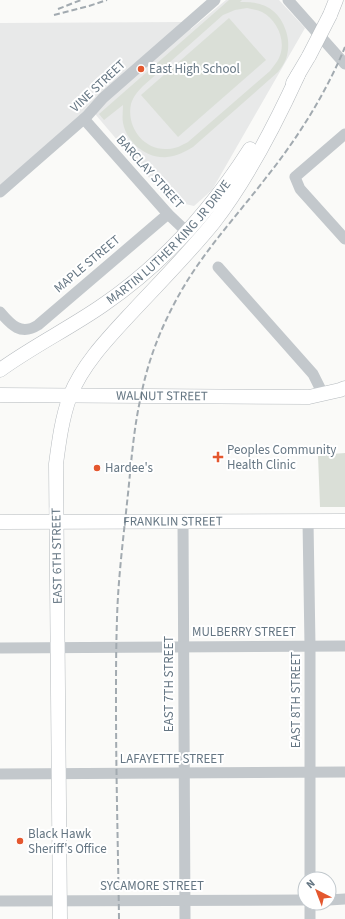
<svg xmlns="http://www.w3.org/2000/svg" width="345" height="919" viewBox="0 0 345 919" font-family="'Source Sans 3',sans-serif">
<rect width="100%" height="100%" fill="#fafaf8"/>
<path fill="#e8e9e9" d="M226 0H279L305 28 212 190 194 206 168 200 90 108 0 186V23L183 22 191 29Z"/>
<g fill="#dadfd7" fill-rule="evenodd">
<path d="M229 0H242L240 2C263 1 279 9 286 31 289 40 289 50 286 59 284 64 281 68 278 72L193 147C185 152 177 156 167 157 147 159 127 143 123 123 122 117 123 111 123 105L104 120 99 114ZM247 8C252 9 258 10 262 12 277 20 287 41 279 58 277 62 273 67 270 71L188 142C182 145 176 149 168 149 144 151 126 127 131 104 133 97 138 91 143 86L223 15 235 10Z"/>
<path d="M229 18 266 60 178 137 141 95Z"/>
<path d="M345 453V507H320L318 455Z"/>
</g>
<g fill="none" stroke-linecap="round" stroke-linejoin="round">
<defs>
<g id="major">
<path d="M330 15 336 0"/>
<path d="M293 83 309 56"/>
<path id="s1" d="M0 370C33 346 70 328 103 305 163 264 211 210 250 149"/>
<path id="s2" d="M0 395 309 397 340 390 345 388"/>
<path id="s3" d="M0 522 345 521"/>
<path d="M60 919 56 464C59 441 62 418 70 396 83 363 111 335 135 309 162 280 189 253 214 222 248 178 275 125 298 75"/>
</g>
</defs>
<use href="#major" stroke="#b5babe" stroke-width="15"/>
<g stroke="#c3c8cc" stroke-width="11">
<path d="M288 0 345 64"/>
<path d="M84 119 168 214 187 232 198 241"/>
<path d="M345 134 295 177 300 189 345 239"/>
<path d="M0 192 87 116 103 98 215 0"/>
<path d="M218 267 313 374 323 394"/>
<path d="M0 312C11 325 21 336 38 325L168 214"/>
<path d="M183 521 185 919"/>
<path d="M308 521 310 646V879"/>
<path d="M0 648 345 646"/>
<path d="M0 774 345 772"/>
<path d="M329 900 345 899"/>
<path d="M0 901 305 900"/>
<path d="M310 903V919"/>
</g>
<use href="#major" stroke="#fff" stroke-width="14"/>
<g stroke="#a2aab0" stroke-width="2" stroke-dasharray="6 3" stroke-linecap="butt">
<path d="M58 9 81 0"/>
<path d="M54 15 89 6 107 0"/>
<path d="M119 919C118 847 116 775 116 704 116 675 116 647 117 619 118 580 123 541 127 503 131 467 133 431 141 396 147 365 158 335 172 308 197 258 232 222 265 179 297 139 325 95 345 47"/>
</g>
<defs>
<path id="major-bridge" d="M309 56 330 15"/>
</defs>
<use href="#major-bridge" stroke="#b5babe" stroke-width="15" stroke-linecap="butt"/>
<use href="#major-bridge" stroke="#fff" stroke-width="14"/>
</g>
<g fill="#e4572e" stroke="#fff" stroke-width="1.5">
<circle cx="141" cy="69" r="4"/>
<path d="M216 451h4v4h4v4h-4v4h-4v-4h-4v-4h4z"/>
<circle cx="97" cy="468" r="4"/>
<circle cx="20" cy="841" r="4"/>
</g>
<g text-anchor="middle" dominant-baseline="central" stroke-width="4" stroke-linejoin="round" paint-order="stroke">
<g font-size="13" fill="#657683" stroke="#fff" text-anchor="start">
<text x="149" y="69">East High School</text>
<text x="227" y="450">Peoples Community<tspan x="227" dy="15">Health Clinic</tspan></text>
<text x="105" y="468">Hardee's</text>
<text x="28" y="834">Black Hawk<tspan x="28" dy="15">Sheriff's Office</tspan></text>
</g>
<g font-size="13" fill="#657683" stroke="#fff">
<text transform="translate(98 86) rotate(-43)">VINE STREET</text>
<text transform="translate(150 172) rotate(48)">BARCLAY STREET</text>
<text stroke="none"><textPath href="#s1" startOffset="213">MARTIN LUTHER KING JR DRIVE</textPath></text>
<text transform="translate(87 264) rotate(-40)">MAPLE STREET</text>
<text stroke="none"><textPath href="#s2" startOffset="162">WALNUT STREET</textPath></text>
<text stroke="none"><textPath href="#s3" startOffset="173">FRANKLIN STREET</textPath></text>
<text transform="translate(57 556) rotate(-91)">EAST 6TH STREET</text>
<text x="244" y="632">MULBERRY STREET</text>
<text transform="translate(169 684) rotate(-90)">EAST 7TH STREET</text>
<text transform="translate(296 700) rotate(-90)">EAST 8TH STREET</text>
<text x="172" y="759">LAFAYETTE STREET</text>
<text x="152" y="886">SYCAMORE STREET</text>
</g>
</g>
<g transform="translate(317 891) rotate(318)"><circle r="19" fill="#ffffff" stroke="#c1c8cd"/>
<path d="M0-3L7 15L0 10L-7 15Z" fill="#e4572e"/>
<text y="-6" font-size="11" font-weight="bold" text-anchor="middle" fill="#657683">N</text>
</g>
</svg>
